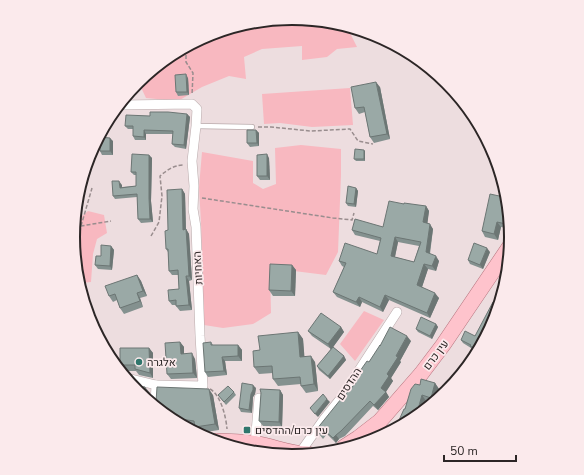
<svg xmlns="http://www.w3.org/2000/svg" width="584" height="475" viewBox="0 0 584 475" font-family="'Nunito Sans',Heebo,sans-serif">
<rect width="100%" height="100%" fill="#eddddf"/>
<g fill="#f8b8c0">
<path d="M292 18 348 29 357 47 337 49 327 57 302 60V46L262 49 244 57 246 79 229 76 202 87 178 101 146 98 138 81 208 35Z"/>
<path d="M350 88 353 125 312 127 280 123 264 124 262 94Z"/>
<path d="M301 145 341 149V175L338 252 326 275 270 268 271 313 253 324 223 328 204 325 201 223 199 187 202 152 253 161V183L263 189 276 184 275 148Z"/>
<path d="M88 211 104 215 107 233 97 239 93 254 91 282 81 283 73 237 75 222Z"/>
<path d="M364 311 384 320 355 361 340 344Z"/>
</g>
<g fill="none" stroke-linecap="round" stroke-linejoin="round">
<defs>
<path id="lane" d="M196 126 252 127"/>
<g id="street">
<path d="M121 105 192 104 197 109 196 126 192 161 194 186 193 209 196 227 200 336 203 386 156 385"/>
<path d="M127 378 156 385 155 405"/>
<path d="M255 444 259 398"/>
<path d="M299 456V454L324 419 341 398 397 312"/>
</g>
<g id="primary">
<path d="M211 441C227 441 243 441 258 444 275 447 291 454 308 454"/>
<path d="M344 447 358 438 380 421 421 374 443 345 510 246"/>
</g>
</defs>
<use href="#lane" stroke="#b9aaab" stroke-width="6"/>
<use href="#street" stroke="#b9aaab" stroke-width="10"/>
<use href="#primary" stroke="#b4727c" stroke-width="16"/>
<g stroke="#998d8e" stroke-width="1.5" stroke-dasharray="4 2" stroke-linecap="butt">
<path d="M186 49V62L193 73 192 95"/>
<path d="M258 127H271L311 131 350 129 358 141 373 144"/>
<path d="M202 198 333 218 352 220 354 213"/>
<path d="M81 226 92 188"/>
<path d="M151 236 159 222 162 196 160 176C167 170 174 165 184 165"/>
<path d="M76 256 81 226 111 221"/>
<path d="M210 389C221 395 226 417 227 429"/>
</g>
<use href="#lane" stroke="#fff" stroke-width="4.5"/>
<use href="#street" stroke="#fff" stroke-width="9"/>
<use href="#primary" stroke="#fec3cc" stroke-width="15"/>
</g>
<g fill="#84918f" fill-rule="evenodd">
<path d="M188 78 189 95 178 96 176 92Z"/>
<path d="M380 87 390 139 374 143 370 137 365 112 359 114 355 108Z"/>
<path d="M187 114 190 117 186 149 175 147 172 144 173 134H146V140H135L133 136V129H128L125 126 150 116Z"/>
<path d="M256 130 259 133V146L250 147 247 143Z"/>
<path d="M113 141V155H102L100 151Z"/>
<path d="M365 151V161H356L354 159Z"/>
<path d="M149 155 152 158 151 201 153 222 141 223 138 219 137 197 115 199 113 196 122 185V187L136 186V175H134L131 172Z"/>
<path d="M269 158 270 180H260L257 176Z"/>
<path d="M356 188 358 191 356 207 348 206 346 203Z"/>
<path d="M182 189 185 194 186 229 189 234 192 280 189 281 192 310 180 311 176 306V305H172L169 301 179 289 178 275H172L169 271 168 252 166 249 168 230Z"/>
<path d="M504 197 510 229 501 227 498 240 485 237 482 231Z"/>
<path d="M404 204 426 206 429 211 427 223 433 229 430 254 439 261 436 271 428 269 422 287 439 298 430 318 389 300 383 312 362 302 360 307 337 297 333 292 344 267 342 266 339 261 377 254 380 241 355 235 352 230 383 227ZM398 242 419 246 414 262 395 257Z"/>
<path d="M111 246 114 250 112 270 98 269 95 265 101 256Z"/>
<path d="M490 252 483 269 470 264 468 260Z"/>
<path d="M292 265 296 270 295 296H273L269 290Z"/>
<path d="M137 275 141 281 147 296 140 298 143 307 124 314 120 308 117 300 113 302 109 296Z"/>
<path d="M495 322 475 351 473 350 471 348 463 343 461 340 475 336Z"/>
<path d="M436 324 438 327 432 339 418 332 416 329Z"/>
<path d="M341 327 344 332 333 347 344 356 346 360 330 379 319 370 317 366 331 349 312 336 308 331Z"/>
<path d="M298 332 303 339 304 356 315 362 318 391 306 393 301 386V384L278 386 273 379V373L259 374 254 367 260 350Z"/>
<path d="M411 341 400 361 401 362 391 378 393 381 386 392 389 397 378 410 373 406 345 436 339 439 336 443 327 434 323 439 316 430 355 383 353 381 369 362 380 346Z"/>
<path d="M180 342 184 347V354L195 359 197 378 171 379 167 374Z"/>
<path d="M211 342 213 345H238L242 350V361H225L227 375 208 377 205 372Z"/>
<path d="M149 348 153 353V378L139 375 136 371H124L120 365Z"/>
<path d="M435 383 439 389 435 401 432 403 426 401 405 409 420 385Z"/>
<path d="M256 388 255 394 253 397 252 413 241 412 239 408Z"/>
<path d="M280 390 283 395 282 427 263 426 259 421 261 393Z"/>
<path d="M234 392 236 395 226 405 218 395Z"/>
<path d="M213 395 219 430 199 433 195 426 185 425 154 404Z"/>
</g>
<g fill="#6c7674">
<path d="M186 74 188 78 189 95 187 92Z"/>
<path d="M376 82 380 87 390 139 387 134Z"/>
<path d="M187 114 190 117 186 149 184 145Z"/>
<path d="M144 130 146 134V140L144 137Z"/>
<path d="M256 130 259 133V146L257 143Z"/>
<path d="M110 138 113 141V155L110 151Z"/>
<path d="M364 150 365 151V161L364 159Z"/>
<path d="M267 154 269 158 270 180 267 176Z"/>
<path d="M149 155 152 158 151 201 153 222 150 219 149 198Z"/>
<path d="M119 181 122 185V191L120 188Z"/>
<path d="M356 188 358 191 356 207 354 204Z"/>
<path d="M182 189 185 194 186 234 183 230Z"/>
<path d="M426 206 429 211 427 227 423 222Z"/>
<path d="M508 218 510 228 506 224Z"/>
<path d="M497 222 501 227 498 240 494 234Z"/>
<path d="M430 224 433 229 429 257 426 252Z"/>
<path d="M186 229 189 234 192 280 189 276Z"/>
<path d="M395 237 398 242 394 261 391 256Z"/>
<path d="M111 246 114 250 112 270 110 266Z"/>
<path d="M487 248 490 252 483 269 480 265Z"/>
<path d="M436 256 439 261 436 271 432 266Z"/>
<path d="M424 264 428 269 421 290 417 285Z"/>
<path d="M292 265 296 270 295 296 291 291Z"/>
<path d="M137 275 141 281 147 296 143 291Z"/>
<path d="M186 276 189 281 192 310 189 305Z"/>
<path d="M137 293 140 298 143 307 140 301Z"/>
<path d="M435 293 439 298 430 318 427 313Z"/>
<path d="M86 295 88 299 93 315 90 311Z"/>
<path d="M385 295 389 300 383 312 380 307Z"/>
<path d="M359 297 362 302 360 307 356 302Z"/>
<path d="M92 311 95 315 99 336 96 332Z"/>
<path d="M436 324 438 327 432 339 430 336Z"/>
<path d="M341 327 344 332 331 350 328 344Z"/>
<path d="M298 332 303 339 305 363 300 357Z"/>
<path d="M407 336 411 341 400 361 401 362 391 378 393 381 385 393 381 388 387 374Z"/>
<path d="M180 342 184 347V359L181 354Z"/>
<path d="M238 345 242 350V361L238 356Z"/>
<path d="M149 348 153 353V378L150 373Z"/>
<path d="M192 353 195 359 197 378 193 373Z"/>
<path d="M311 356 315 362 318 391 314 384Z"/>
<path d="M344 356 346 360 330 379 328 376Z"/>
<path d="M222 357 225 361 227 375 224 371Z"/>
<path d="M435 383 439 389 435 401 434 402 431 398Z"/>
<path d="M253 385 256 388 255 394 253 397 252 413 249 410 251 394Z"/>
<path d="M145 387 150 393V401L145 398Z"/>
<path d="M209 389 213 395 219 430 215 424Z"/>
<path d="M280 390 283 395 282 427 279 422Z"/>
<path d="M386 392 389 397 378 410 374 405Z"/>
<path d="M422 395 426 401 424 408 417 413Z"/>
<path d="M327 399 330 402 318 417 315 414Z"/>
<path d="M336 435 339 439 336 443 333 438Z"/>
</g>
<g fill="#9aa9a6" stroke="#6c7674" fill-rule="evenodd">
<path d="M186 74 187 92H176L175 75Z"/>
<path d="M376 82 387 134 370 137 364 107 355 108 351 87Z"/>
<path d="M150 112H168L187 114 184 145 172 144 173 131 144 130V137L133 136V126H125L126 115 150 116Z"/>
<path d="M247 130H256L257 143H247Z"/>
<path d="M100 137 110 138V151H100Z"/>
<path d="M355 149 364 150V159H354Z"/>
<path d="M132 154 149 155V198L150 219H138L137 194 113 196 112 181H119L120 188 136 186V172H131Z"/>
<path d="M267 154V176H257V155Z"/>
<path d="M348 186 356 188 354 204 346 203Z"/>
<path d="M182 189 183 230 186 229 188 259 189 276H186L189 305 176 306V300L169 301 168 290 179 289 178 270 169 271 168 249H166L165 231 168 230 167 190Z"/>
<path d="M490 194 504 197 508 218 506 224 497 222 494 234 482 231Z"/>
<path d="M389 201 404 204V203L426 206 423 222 430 224 426 252 436 256 432 266 424 264 417 285 435 293 427 313 385 295 380 307 359 297 356 302 333 292 346 263 339 261 345 243 377 254 381 238 352 230 355 219 383 227ZM395 237 421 242 414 262 391 256Z"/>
<path d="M474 243 487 248 480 265 468 260Z"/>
<path d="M101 245 111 246 110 266 95 265 96 256H101Z"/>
<path d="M270 264 292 265 291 291 269 290Z"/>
<path d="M137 275 143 291 137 293 140 301 120 308 115 294 109 296 105 286Z"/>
<path d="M84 295H86L90 311H92L96 332 89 321Z"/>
<path d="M493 302 498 305 495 322 476 349 470 346 471 345 461 340 465 331 475 336Z"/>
<path d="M321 313 341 327 328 344 308 331Z"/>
<path d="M421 317 436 324 430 336 416 329Z"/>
<path d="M390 327 407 336 396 356 398 357 387 374 389 376 381 388 386 392 374 405 370 401 341 431 336 435 333 438 324 430 320 434 316 430 341 399 356 383 353 381 367 361 369 362 380 345V346Z"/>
<path d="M298 332 300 357 311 356 314 384 301 386 300 377 273 379 272 366 254 367 253 351 260 350 258 336Z"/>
<path d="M180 342 181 354 192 353 193 373 167 374 165 343Z"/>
<path d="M211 342V345H238V356L222 357 224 371 205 372 203 343Z"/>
<path d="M333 347 344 356 328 376 317 366Z"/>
<path d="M120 348H149L150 373 135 369V365H120Z"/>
<path d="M421 379 435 383 431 398 422 395 417 413 396 427 404 409H405L411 389 415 384 420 385Z"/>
<path d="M242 383 253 385V390L251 394 249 410 239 408Z"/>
<path d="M132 386 145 387V398L137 393Z"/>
<path d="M228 386 234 392 224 402 218 395Z"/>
<path d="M157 387 209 389 215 424 195 427 194 421 174 418 154 404 156 402Z"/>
<path d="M260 389 280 390 279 422 259 421 261 393Z"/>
<path d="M323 394 327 399 315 414 310 408Z"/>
</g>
<g fill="#30766c" stroke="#fbeaec" stroke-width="1.5">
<circle cx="139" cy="362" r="4"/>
<rect x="243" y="426" width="8" height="8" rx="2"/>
</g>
<g text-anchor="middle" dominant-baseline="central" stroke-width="3.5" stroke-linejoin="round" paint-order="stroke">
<g font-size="11" fill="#2c2626" stroke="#fbeaec">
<text transform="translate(198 268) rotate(-93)">האחיות</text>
<text transform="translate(436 355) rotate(-53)">עין כרם</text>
<text transform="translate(349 384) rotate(-57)">ההדסים</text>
</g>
<g font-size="11" fill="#2c2626" stroke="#fbeaec" text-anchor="start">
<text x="147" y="362">אלגרה</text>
<text x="255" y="430">עין כרם/ההדסים</text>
</g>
</g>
<path d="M0 0H584V475H0ZM80 237a212 212 0 1 1 424 0a212 212 0 1 1-424 0Z" fill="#fbeaec" fill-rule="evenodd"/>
<path fill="none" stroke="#2c2626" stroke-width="2" d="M80 237a212 212 0 1 1 424 0a212 212 0 1 1-424 0Z"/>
<path d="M444 455v6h72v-6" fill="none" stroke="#2c2626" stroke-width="2"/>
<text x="450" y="455" font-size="12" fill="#2c2626" stroke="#fbeaec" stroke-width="3" paint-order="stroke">50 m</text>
</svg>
